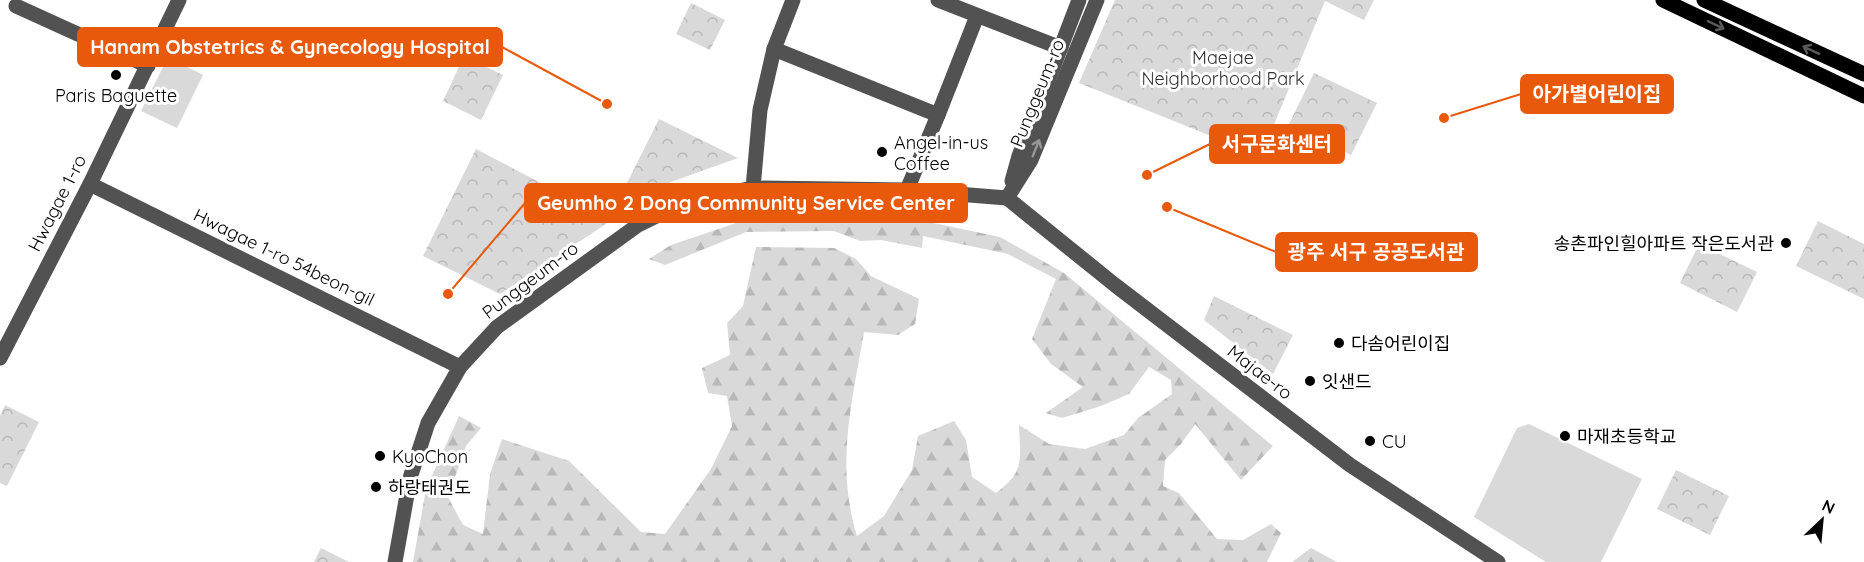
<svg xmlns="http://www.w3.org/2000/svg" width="1864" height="562" viewBox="0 0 1864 562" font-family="Quicksand,'Noto Sans KR',sans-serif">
<defs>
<pattern id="forest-firs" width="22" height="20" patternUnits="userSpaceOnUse" patternTransform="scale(1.5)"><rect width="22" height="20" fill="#d9d9d9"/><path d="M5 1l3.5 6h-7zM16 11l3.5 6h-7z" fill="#b8b8b8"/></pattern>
<pattern id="park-crowns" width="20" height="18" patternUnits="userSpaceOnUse" patternTransform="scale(1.5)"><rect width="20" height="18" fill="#d9d9d9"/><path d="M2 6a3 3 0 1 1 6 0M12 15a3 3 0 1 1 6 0" fill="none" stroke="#b8b8b8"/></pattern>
</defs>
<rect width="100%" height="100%" fill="#fff"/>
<g fill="url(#forest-firs)">
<path d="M754 217 924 221 1000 237 1064 273 1273 446 1241 480 1195 424 1181 444 1165 460 1163 486 1179 493 1217 539 1243 540 1271 524 1281 533 1267 562H413L426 489 459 416 481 428 466 446 448 497 463 525 483 534 490 474 502 439 569 461 641 532 665 534 711 469 732 426 727 396 708 393 702 368 730 355 727 323 743 306 756 247 834 248 856 259 871 276 919 299 915 324 898 335 864 332C852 403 835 465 857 536L884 516 912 470 918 436 954 421 966 440 972 477 996 493C1026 471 1020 459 1019 425L1049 444 1085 449 1124 435 1138 418 1172 394 1171 380 1149 367 1129 394 1101 406 1062 418 1046 413 1083 387 1051 364 1032 339 1056 279 1008 254 923 236 922 248 881 240 860 241 834 231 746 232 665 265 649 259 671 245Z"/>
<path d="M1311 548 1337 562H1292Z"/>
</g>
<g fill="url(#park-crowns)">
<path d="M1115 0H1374L1364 20 1325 1 1261 156 1079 83Z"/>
<path d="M691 3 725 20 710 50 676 34Z"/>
<path d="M464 56 503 75 481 120 443 101Z"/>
<path d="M1314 73 1377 103 1351 155 1289 124Z"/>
<path d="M659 119 738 158 671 182 640 200 623 191Z"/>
<path d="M476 149 612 220 500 294 423 256Z"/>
<path d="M1818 221 1864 244V299L1796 266Z"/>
<path d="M1699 244 1757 272 1737 312 1680 283Z"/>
<path d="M1214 296 1293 335 1273 374 1204 320Z"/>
<path d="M5 405 39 422 7 486 0 483V416Z"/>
<path d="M1676 470 1729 496 1710 535 1657 509Z"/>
<path d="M321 548 349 562H314Z"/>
</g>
<g fill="#d9d9d9">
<path d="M168 57 203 75 177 128 141 111Z"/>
<path d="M1529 424 1642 479 1601 562H1546L1474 517 1517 428Z"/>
</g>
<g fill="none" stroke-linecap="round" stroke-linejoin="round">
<g stroke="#525252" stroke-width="15">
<path d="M938 0 1061 48"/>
<path d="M16 6 148 66"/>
<path d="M774 49 938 115 977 16"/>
<path d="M1012 181 1019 156 1079 0"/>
<path d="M90 184 460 367"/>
<path d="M753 188 760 110 774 49 793 0"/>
<path d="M907 190 938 115"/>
<path d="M1007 198 1115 285 1350 465 1498 562"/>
<path d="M1007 198 1031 160 1097 0"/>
<path d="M0 358 90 184 179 0"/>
<path d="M395 562 410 478 428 423 460 367 497 327 638 225 687 201 753 188 907 190 1007 198"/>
</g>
<g stroke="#000" stroke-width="15">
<path d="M1663 0 1864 96"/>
<path d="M1704 0 1864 74"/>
</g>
</g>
<defs><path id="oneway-shaft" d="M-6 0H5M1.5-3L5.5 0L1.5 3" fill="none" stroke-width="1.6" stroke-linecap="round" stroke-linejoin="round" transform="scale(1.5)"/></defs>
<g stroke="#595959">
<use href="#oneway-shaft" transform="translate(1716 25) rotate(25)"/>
<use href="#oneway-shaft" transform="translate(1811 50) rotate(-155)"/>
</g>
<use stroke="#979797" href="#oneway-shaft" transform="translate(1036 148) rotate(-68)"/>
<g fill="#000" stroke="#fff" stroke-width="2">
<circle cx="116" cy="75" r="6"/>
<circle cx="882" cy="152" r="6"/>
<circle cx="1786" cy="243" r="6"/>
<circle cx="1339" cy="343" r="6"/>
<circle cx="1310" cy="381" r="6"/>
<circle cx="1565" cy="436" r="6"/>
<circle cx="1370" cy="441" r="6"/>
<circle cx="380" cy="456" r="6"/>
<circle cx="376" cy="487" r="6"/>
</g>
<g text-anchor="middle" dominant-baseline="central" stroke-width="6" stroke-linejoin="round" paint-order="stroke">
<g font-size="18" fill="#303030" stroke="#fff">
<text x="1223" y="57">Maejae<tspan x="1223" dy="21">Neighborhood Park</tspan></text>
</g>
<g font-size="18" fill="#000" stroke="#fff">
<text transform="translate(1037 93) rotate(-68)">Punggeum-ro</text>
<text transform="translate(57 203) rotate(-63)">Hwagae 1-ro</text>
<text transform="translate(284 257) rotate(26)">Hwagae 1-ro 54beon-gil</text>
<text transform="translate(530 280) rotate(-37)">Punggeum-ro</text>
<text transform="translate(1260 372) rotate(38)">Majae-ro</text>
</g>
<g font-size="18" fill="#000" stroke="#fff" text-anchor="start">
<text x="116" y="95" text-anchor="middle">Paris Baguette</text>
<text x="894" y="142">Angel-in-us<tspan x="894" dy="21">Coffee</tspan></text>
<text x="1774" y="243" text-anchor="end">송촌파인힐아파트 작은도서관</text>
<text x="1351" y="343">다솜어린이집</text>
<text x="1322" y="381">잇샌드</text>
<text x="1577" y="436">마재초등학교</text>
<text x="1382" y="441">CU</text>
<text x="392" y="456">KyoChon</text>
<text x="388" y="487">하랑태권도</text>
</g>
</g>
<path fill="none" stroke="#e8590c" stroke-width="2" d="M607 104L502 47M1444 118L1521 94M1147 175L1210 144M448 294L525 203M1167 207L1276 252"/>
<g fill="#e8590c" stroke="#fff" stroke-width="2">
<circle cx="607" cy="104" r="6"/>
<circle cx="1444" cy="118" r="6"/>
<circle cx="1147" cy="175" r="6"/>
<circle cx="448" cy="294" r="6"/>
<circle cx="1167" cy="207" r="6"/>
</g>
<g fill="#e8590c" stroke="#e8590c" stroke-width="2">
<rect x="78" y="28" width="424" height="38" rx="6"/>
<rect x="1521" y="75" width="152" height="38" rx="6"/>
<rect x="1210" y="125" width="134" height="38" rx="6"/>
<rect x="525" y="184" width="442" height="38" rx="6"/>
<rect x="1276" y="233" width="201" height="38" rx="6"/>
</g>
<g font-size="20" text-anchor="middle" font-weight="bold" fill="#fff">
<text x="290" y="54">Hanam Obstetrics &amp; Gynecology Hospital</text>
<text x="1597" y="101">아가별어린이집</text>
<text x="1277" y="151">서구문화센터</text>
<text x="746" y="210">Geumho 2 Dong Community Service Center</text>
<text x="1376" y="259">광주 서구 공공도서관</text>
</g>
<g transform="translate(1822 520) rotate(26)" stroke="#ffffff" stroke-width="4.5" paint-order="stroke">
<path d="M0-4.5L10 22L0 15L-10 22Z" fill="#000000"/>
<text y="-9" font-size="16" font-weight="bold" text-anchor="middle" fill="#000000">N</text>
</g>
</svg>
